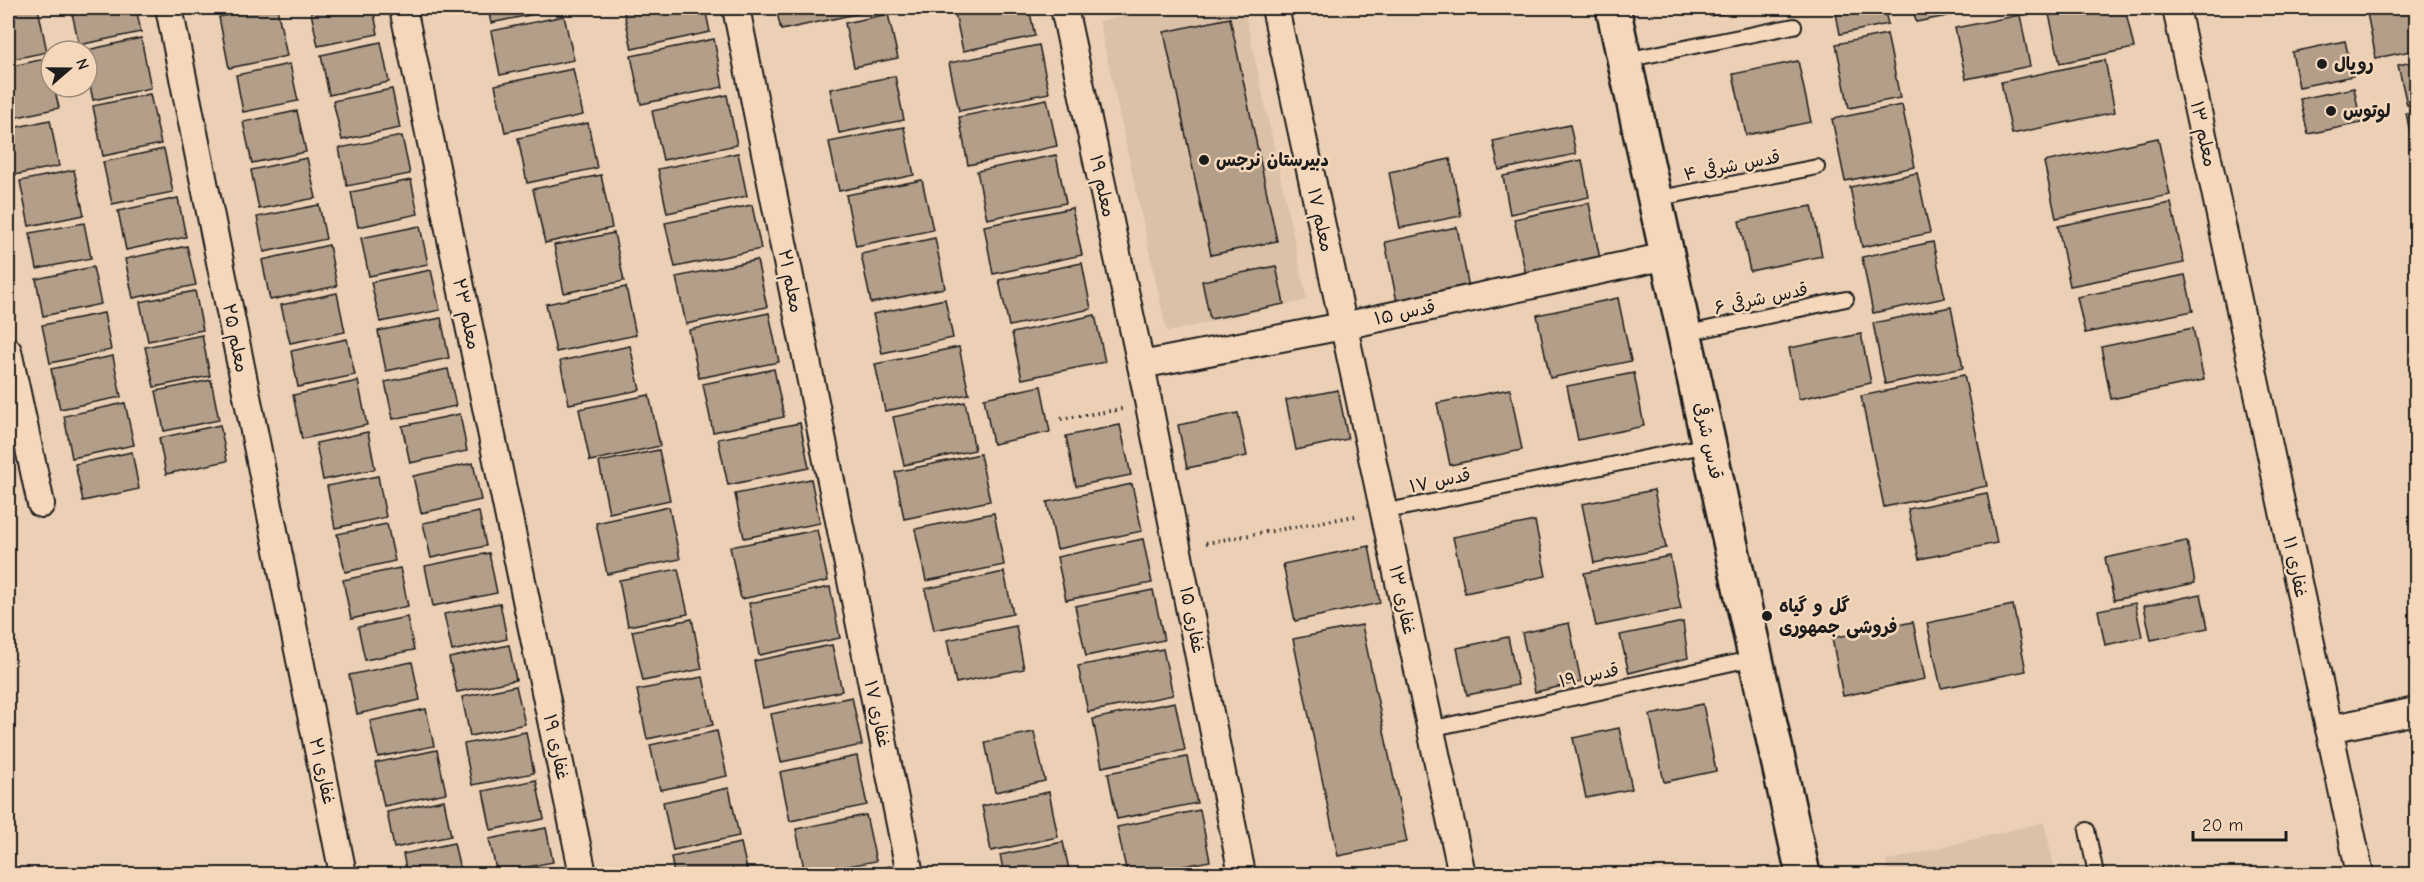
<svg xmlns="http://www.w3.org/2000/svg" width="2424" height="882" viewBox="0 0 2424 882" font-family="'Comic Neue','Playpen Sans Arabic',sans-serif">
<rect width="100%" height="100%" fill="#ecd0b5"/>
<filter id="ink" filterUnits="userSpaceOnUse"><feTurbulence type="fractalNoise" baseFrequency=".0167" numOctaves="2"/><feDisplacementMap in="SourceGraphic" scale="12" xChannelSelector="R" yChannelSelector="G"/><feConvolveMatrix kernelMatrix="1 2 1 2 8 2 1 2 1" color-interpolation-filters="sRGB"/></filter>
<g filter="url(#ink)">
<g fill="#dbc1a8">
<path d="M1161 8H1244L1307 300 1167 332 1099 21Z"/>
<path d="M2044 822 2056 874H1889L1886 861Z"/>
</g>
<g fill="#b39e89" stroke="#1c1c1c" stroke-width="1.5">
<path d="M23 8H38L47 52 8 60V11Z"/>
<path d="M71 8H136L141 32 79 45Z"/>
<path d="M263 8H277L287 56 229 68 219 17Z"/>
<path d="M310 8H373L378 34 318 46Z"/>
<path d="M488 8H563L491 23Z"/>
<path d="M623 8H705L710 32 632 49Z"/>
<path d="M776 8H880V9L781 30Z"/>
<path d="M954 8H1029L1035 36 963 51Z"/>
<path d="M1708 8H1753L1710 16Z"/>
<path d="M1835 8H1884L1888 24 1840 34Z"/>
<path d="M1913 8H1988L1916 22Z"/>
<path d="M2063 8H2125L2134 48 2060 63 2048 10Z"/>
<path d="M2366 8H2416V50L2376 58Z"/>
<path d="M888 14 898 58 854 67 845 23Z"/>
<path d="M2020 15 2030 66 1966 79 1955 28Z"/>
<path d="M564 16 574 60 500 75 491 31Z"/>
<path d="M1230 18 1277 241 1211 255 1164 32Z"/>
<path d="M1887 34 1900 98 1849 108 1836 44Z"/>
<path d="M141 38 151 88 93 100 87 71V51H83Z"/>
<path d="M714 39 723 87 641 104 631 56Z"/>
<path d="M2345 41 2353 76 2299 87 2292 52Z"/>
<path d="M381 42 389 82 329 95 321 55Z"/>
<path d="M1039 45 1049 93 959 111 949 63Z"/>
<path d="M49 58 51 87H54L59 108 8 119V67Z"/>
<path d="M2105 60 2115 112 2012 134 2001 82Z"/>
<path d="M1798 61 1811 122 1746 135 1733 74Z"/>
<path d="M2416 61V103L2407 105 2398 65Z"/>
<path d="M290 64 298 101 243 112 236 75Z"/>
<path d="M573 69 583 115 505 132 495 85Z"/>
<path d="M895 76 904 120 839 133 830 89Z"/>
<path d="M2354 88 2361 123 2308 134 2300 99Z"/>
<path d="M392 89 400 128 342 140 333 101Z"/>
<path d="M150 94 161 144 103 156 93 106Z"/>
<path d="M727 95 737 145 663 160 652 111Z"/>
<path d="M1047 99 1057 146 968 165 959 117Z"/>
<path d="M1902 105 1915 167 1845 181 1832 119Z"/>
<path d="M2416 110V161L2406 113Z"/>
<path d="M297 111 306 152 252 163 243 122Z"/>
<path d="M50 120 59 166 14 175 8 143V129Z"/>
<path d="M588 123 597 168 527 183 518 138Z"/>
<path d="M1570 125 1576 154 1499 170 1493 141Z"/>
<path d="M904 127 914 175 839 191 829 142Z"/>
<path d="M402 136 410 174 347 186 339 148Z"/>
<path d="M2158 138 2170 195 2056 218 2044 162Z"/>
<path d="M164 149 173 192 112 204 103 162Z"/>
<path d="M738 153 747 196 667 213 658 169Z"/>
<path d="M1056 155 1066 203 987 219 977 171Z"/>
<path d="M307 158 316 198 259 209 251 170Z"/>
<path d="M1450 159 1461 216 1400 228 1389 172Z"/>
<path d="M1582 160 1589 197 1510 214 1503 176Z"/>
<path d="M74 170 84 215 29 226 20 181Z"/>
<path d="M1917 173 1930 233 1862 247 1850 187Z"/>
<path d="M601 175 612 228 545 243 533 189Z"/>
<path d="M411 180 418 214 358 227 351 192Z"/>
<path d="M922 180 933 230 856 246 846 195Z"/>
<path d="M178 198 186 237 126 250 118 211Z"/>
<path d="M1589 203 1600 259 1526 275 1514 219Z"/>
<path d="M2171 203 2184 263 2070 286 2058 226Z"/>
<path d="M319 205 326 239 264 252 257 217Z"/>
<path d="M752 205 761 249 675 267 665 223Z"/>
<path d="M1812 206 1822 256 1750 271 1739 221Z"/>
<path d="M1072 208 1082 255 993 274 984 226Z"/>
<path d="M84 223 91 258 37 269 30 233Z"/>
<path d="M420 226 428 264 369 276 361 238Z"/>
<path d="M1457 227 1469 288 1397 302 1385 242Z"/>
<path d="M614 233 624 281 564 293 554 245Z"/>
<path d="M935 238 945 288 871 303 861 254Z"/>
<path d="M1933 242 1945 298 1873 313 1862 257Z"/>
<path d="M329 245 337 286 270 300 262 260Z"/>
<path d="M187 246 196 285 133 298 125 259Z"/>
<path d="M757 260 767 307 686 324 676 277Z"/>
<path d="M1082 263 1091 309 1009 326 999 280Z"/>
<path d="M1276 266 1284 304 1210 319 1202 281Z"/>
<path d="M93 267 101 304 43 316 36 279Z"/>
<path d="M431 270 440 310 380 322 371 282Z"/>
<path d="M2185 275 2193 311 2085 333 2077 297Z"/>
<path d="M626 287 636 335 556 352 546 304Z"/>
<path d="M195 291 203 330 148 341 140 302Z"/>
<path d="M337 293 345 332 290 343 281 305Z"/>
<path d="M1618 298 1631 361 1550 378 1537 315Z"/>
<path d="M945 299 953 338 882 353 873 314Z"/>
<path d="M1951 307 1963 368 1885 384 1873 323Z"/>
<path d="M104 313 111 350 50 363 42 325Z"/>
<path d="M769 313 779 362 699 378 689 330Z"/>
<path d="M1095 315 1105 362 1022 379 1012 333Z"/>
<path d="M441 318 449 358 386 371 378 331Z"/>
<path d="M2193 328 2204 380 2111 399 2101 347Z"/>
<path d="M1861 334 1871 383 1799 399 1789 348Z"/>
<path d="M202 335 210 376 154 387 145 347Z"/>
<path d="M347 339 355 375 298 387 291 351Z"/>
<path d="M630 346 640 390 569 404 560 361Z"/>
<path d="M959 347 969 394 885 411 875 364Z"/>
<path d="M113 356 121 397 60 409 51 369Z"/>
<path d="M448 369 456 406 393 419 385 382Z"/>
<path d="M774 369 784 417 713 432 703 384Z"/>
<path d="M1634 373 1644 426 1578 440 1567 386Z"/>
<path d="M1964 375 1987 486 1884 507 1861 396Z"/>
<path d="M211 380 219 420 164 431 156 391Z"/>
<path d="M358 381 367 425 302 439 293 395Z"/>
<path d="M1041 386 1050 432 993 444 984 398Z"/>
<path d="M1510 389 1522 450 1450 465 1437 403Z"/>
<path d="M1338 390 1348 439 1296 450 1286 400Z"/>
<path d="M649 395 660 446 590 461 579 409Z"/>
<path d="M965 402 975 450 904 465 893 417Z"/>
<path d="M125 403 134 445 72 458 64 416Z"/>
<path d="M1238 413 1247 456 1187 468 1178 425Z"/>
<path d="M460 414 467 451 410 463 402 426Z"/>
<path d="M800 423 809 468 728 485 718 439Z"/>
<path d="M220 425 227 461 166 474 159 438Z"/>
<path d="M1120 425 1131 475 1076 486 1066 436Z"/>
<path d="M368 432 375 469 323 480 316 443Z"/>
<path d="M659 450 670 500 609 513 599 462Z"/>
<path d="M132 452 139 489 83 501 75 464Z"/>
<path d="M980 454 990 501 904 519 895 472Z"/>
<path d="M473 463 481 500 421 513 413 476Z"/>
<path d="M378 476 386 517 335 528 327 486Z"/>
<path d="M811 479 820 523 744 538 735 494Z"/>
<path d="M1132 484 1142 531 1057 549 1047 502Z"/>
<path d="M1654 490 1666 548 1594 563 1582 504Z"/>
<path d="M1987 493 1997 543 1919 559 1908 509Z"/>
<path d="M669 507 680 559 607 574 596 523Z"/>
<path d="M479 512 486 546 431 558 423 523Z"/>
<path d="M994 513 1004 565 926 581 915 529Z"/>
<path d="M1535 521 1546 576 1465 593 1453 537Z"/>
<path d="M387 524 395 561 345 572 337 534Z"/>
<path d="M817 530 828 581 741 599 730 547Z"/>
<path d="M1143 539 1152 583 1066 600 1057 557Z"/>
<path d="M2187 541 2195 583 2114 600 2105 558Z"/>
<path d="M1369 546 1380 603 1295 621 1283 564Z"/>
<path d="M489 553 497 593 433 606 425 566Z"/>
<path d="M1670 556 1681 609 1596 626 1584 573Z"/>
<path d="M400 568 408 606 351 619 343 580Z"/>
<path d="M678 569 688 614 628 626 619 580Z"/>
<path d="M1004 572 1013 614 934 630 925 589Z"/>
<path d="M830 587 840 638 759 655 749 603Z"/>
<path d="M1153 590 1164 640 1086 656 1075 606Z"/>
<path d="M2201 594 2208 628 2151 640 2144 606Z"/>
<path d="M500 603 507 639 452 651 444 614Z"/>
<path d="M2135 603 2142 637 2105 645 2098 610Z"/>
<path d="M2013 605 2026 671 1941 688 1927 623Z"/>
<path d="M407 617 414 650 365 660 358 627Z"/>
<path d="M692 619 702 669 643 681 632 631Z"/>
<path d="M1683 622 1688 658 1629 673 1620 635Z"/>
<path d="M1913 622 1925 679 1843 696 1832 638Z"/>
<path d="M1569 623 1581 682 1535 692 1522 633Z"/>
<path d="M1362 625 1407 842 1338 856 1293 639Z"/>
<path d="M1016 626 1024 669 956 683 947 640Z"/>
<path d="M1508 637 1518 685 1467 695 1457 648Z"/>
<path d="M509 645 516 680 457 692 449 658Z"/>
<path d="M832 645 842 691 763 708 754 661Z"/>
<path d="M1163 649 1173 695 1088 712 1078 666Z"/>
<path d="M412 662 420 700 357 714 349 675Z"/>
<path d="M703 677 713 725 647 739 637 690Z"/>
<path d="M516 686 525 724 470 736 462 697Z"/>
<path d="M852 697 862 745 781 762 771 714Z"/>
<path d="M1175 702 1185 750 1102 767 1093 719Z"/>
<path d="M1703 704 1716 771 1664 782 1650 715Z"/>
<path d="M426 709 434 746 378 757 370 721Z"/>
<path d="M1619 728 1632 789 1586 798 1573 738Z"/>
<path d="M717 731 727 776 660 790 650 745Z"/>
<path d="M526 732 534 773 472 785 464 744Z"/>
<path d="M1034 732 1045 781 995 792 985 742Z"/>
<path d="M437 750 446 793 384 806 375 763Z"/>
<path d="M857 756 867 805 790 821 780 772Z"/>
<path d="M1187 757 1197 803 1117 819 1108 773Z"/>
<path d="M536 780 544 819 491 830 483 791Z"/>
<path d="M729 788 739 836 673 850 663 802Z"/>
<path d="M1049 792 1058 837 991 851 982 806Z"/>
<path d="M444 800 451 836 394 848 387 812Z"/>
<path d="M1200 810 1210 861 1142 874H1127L1117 827Z"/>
<path d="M866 815 876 861 805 874 796 829Z"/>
<path d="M546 828 553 862 497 873 489 839Z"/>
<path d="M1063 842 1070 874H1004L1000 855Z"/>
<path d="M454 843 461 874H407L403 854Z"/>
<path d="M741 843 748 874H674L671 857Z"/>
<path d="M890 866 892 874H848Z"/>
<path d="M1214 867 1215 874H1177Z"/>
</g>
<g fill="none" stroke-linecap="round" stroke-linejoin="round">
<defs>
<g id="lane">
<path d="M1625 60 1794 26"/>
<path d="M1655 199 1817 167"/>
<path d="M1684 334 1846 299"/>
<path d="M1383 512 1708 445"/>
<path d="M1430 729 1755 658"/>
<path d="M2087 830 2096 874"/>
</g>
<g id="street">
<path d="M169 8 343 874"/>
<path d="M403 8 583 874"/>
<path d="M736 8 910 874"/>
<path d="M1064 8 1141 365 1242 874"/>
<path d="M1275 8 1462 874"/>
<path d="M2176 8 2360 874"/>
<path d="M8 351 41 504"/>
<path d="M1141 365 1343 326 1667 256"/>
<path d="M2329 729 2416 711"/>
</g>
<path id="secondary" d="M1613 8 1803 874"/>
</defs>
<use href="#lane" stroke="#1c1c1c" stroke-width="18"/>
<use href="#street" stroke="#1c1c1c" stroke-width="30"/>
<use href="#secondary" stroke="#1c1c1c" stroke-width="38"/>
<g stroke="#1c1c1c" stroke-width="4" stroke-dasharray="1.5 4.5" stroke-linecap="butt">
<path d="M1061 419 1122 409"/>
<path d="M1206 543 1355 516"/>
</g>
<use href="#lane" stroke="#f5d8bb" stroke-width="14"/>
<use href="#street" stroke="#f5d8bb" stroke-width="26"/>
<use href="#secondary" stroke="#f5d8bb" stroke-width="33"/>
</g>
</g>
<g fill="#1c1c1c" stroke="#f5d8bb" stroke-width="2">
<circle cx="2322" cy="64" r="6"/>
<circle cx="2331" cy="111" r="6"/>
<circle cx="1204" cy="160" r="6"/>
<circle cx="1767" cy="616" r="6"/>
</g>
<g text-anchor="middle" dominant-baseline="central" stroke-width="5" stroke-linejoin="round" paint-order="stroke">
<g font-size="18" font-weight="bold" fill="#1c1c1c" stroke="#f5d8bb" text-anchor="start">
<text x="2334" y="64">رویال</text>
<text x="2343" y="111">لوتوس</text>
<text x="1216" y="160">دبیرستان نرجس</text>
<text x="1779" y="606">گل و گیاه<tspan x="1779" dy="21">فروشی جمهوری</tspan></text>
</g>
<g font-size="18" fill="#1c1c1c" stroke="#f5d8bb">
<text transform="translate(2203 134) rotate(78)">معلم ۱۳</text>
<text transform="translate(1732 166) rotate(-11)">قدس شرقی ۴</text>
<text transform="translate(1102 186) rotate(78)">معلم ۱۹</text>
<text transform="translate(1320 220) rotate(78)">معلم ۱۷</text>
<text transform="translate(790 281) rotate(79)">معلم ۲۱</text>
<text transform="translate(1761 299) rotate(-12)">قدس شرقی ۶</text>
<text transform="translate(1405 313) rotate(-12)">قدس ۱۵</text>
<text transform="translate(466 314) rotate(78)">معلم ۲۳</text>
<text transform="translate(235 338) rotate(79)">معلم ۲۵</text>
<text transform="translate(1708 441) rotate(78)">قدس شرقی</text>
<text transform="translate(1440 481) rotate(-12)">قدس ۱۷</text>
<text transform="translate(2295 567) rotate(78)">غفاری ۱۱</text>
<text transform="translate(1402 600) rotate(78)">غفاری ۱۳</text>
<text transform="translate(1192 620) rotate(79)">غفاری ۱۵</text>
<text transform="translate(1589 676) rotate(-12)">قدس ۱۹</text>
<text transform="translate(877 714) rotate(78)">غفاری ۱۷</text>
<text transform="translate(556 747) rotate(78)">غفاری ۱۹</text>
<text transform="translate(322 771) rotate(78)">غفاری ۲۱</text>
</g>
</g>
<rect width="2424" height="882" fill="none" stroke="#f5d8bb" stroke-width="30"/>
<rect x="15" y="15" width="2394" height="852" fill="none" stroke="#1c1c1c" stroke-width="2" filter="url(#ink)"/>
<g transform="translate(69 69) rotate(70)"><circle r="28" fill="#f5d8bb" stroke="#9e8d7b" stroke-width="1.5"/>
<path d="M0-4.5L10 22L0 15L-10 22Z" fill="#1c1c1c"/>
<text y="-9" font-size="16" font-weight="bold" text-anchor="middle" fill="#1c1c1c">N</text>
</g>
<path d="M2193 831v9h93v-9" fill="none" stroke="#1c1c1c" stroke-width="3"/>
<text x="2202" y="831" font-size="18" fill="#1c1c1c" stroke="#f5d8bb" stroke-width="4.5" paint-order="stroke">20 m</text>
</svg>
